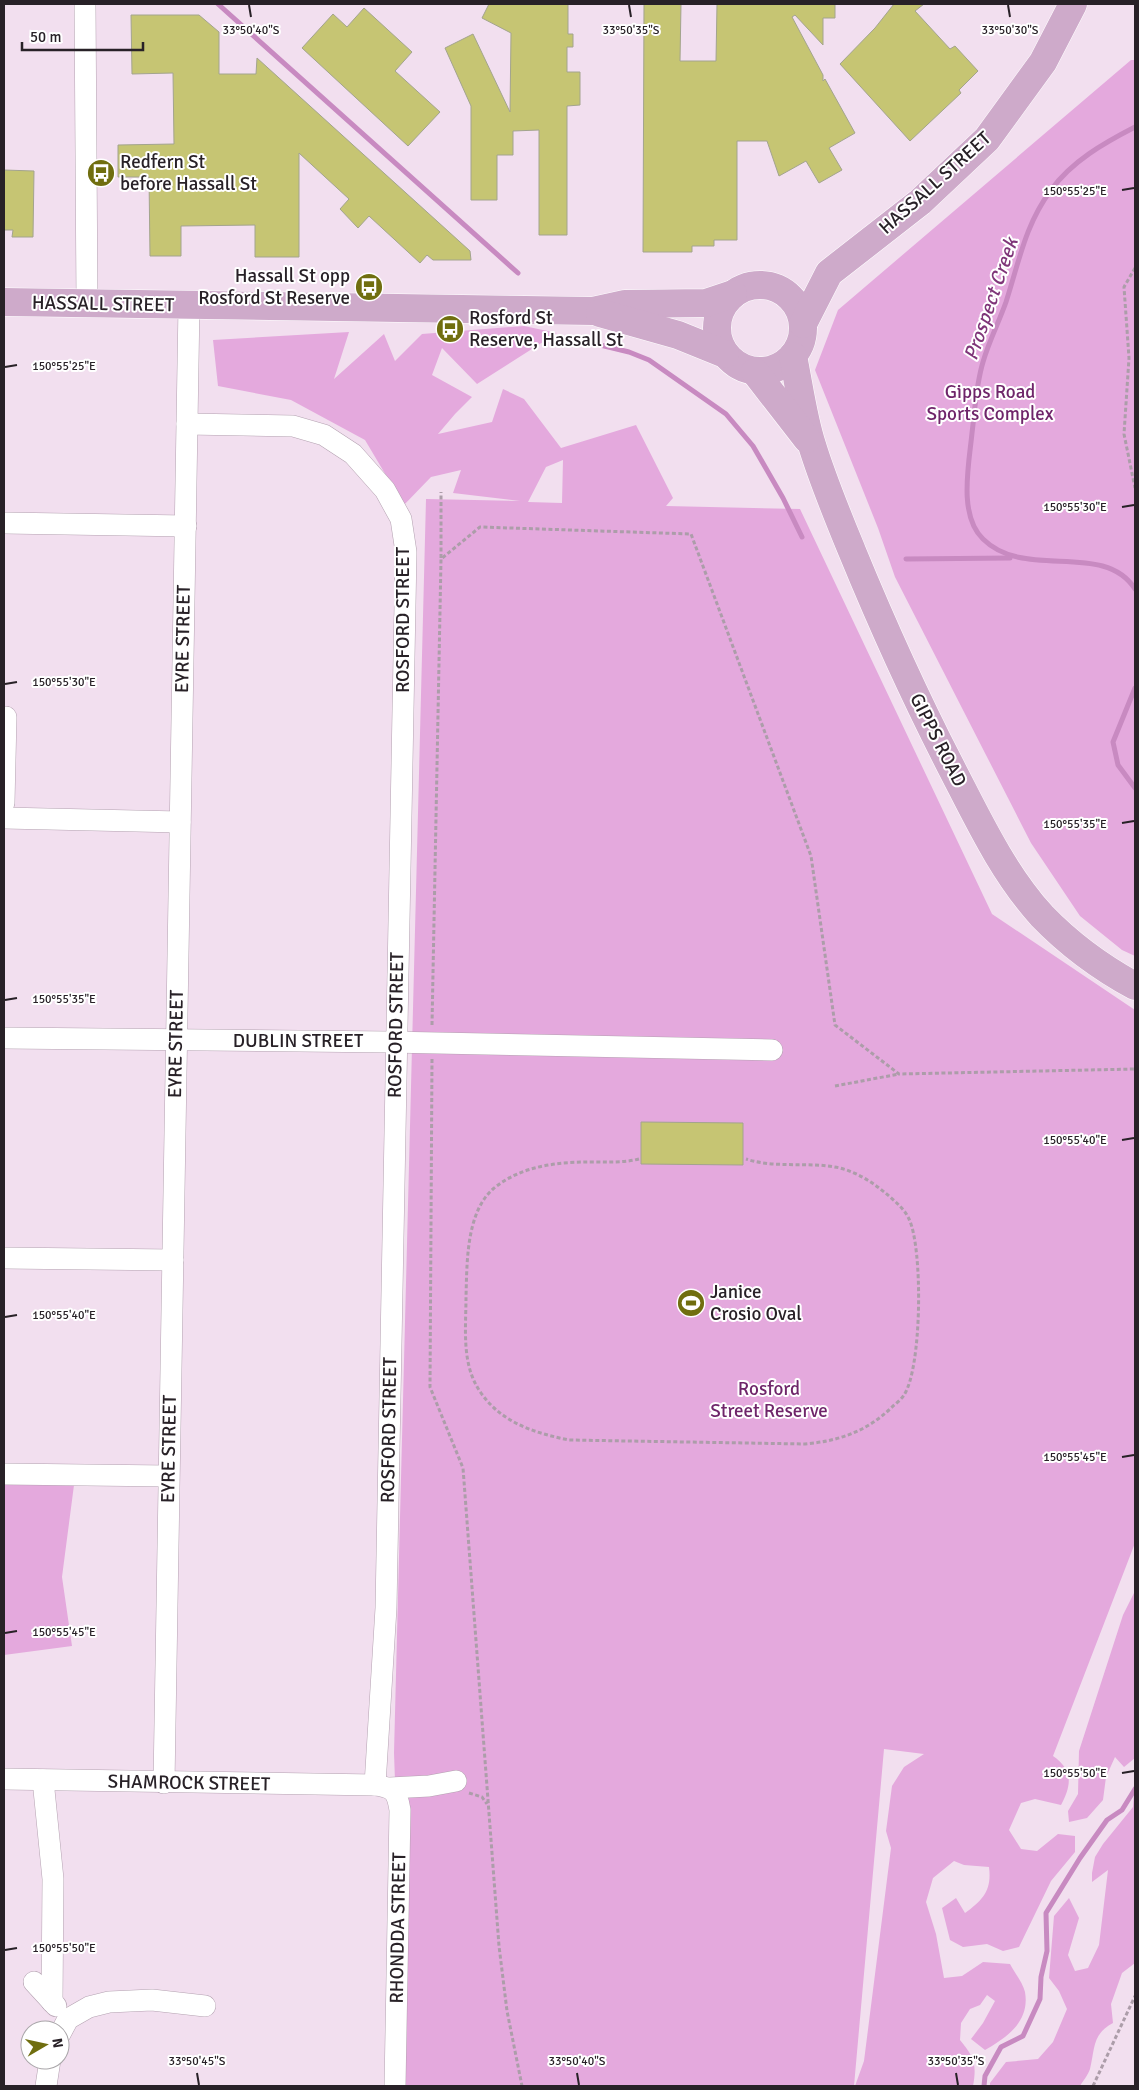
<svg xmlns="http://www.w3.org/2000/svg" width="1139" height="2090" viewBox="0 0 1139 2090" font-family="Signika,sans-serif">
<rect width="100%" height="100%" fill="#f2dfef"/>
<g fill="#e4a9dd" fill-rule="evenodd">
<path d="M1131 60H1135V956L1122 950 1080 916 1031 843 895 577 878 528 815 370 838 310Z"/>
<path d="M524 326 557 333 477 384 442 348 432 375 472 397 455 414 438 434 492 422 503 389 524 399 561 448 636 425 673 498 666 506 800 509 992 914 1135 1010V1543L1053 1756C1073 1770 1072 1784 1061 1805L1035 1799 1021 1803 1009 1830 1021 1849 1037 1851 1058 1834 1075 1836V1852L1051 1881 1019 1947 1003 1951 987 1944 963 1947 950 1940 942 1908 956 1898 965 1913C983 1900 992 1890 989 1867L964 1865 954 1861 933 1878 926 1902 936 1934 944 1978 962 1976 983 1962 1010 1964C1014 1972 1023 1983 1025 1992 1030 2021 1008 2037 985 2050L971 2039 983 2023 995 2001 987 1995 980 2005 970 2009 961 2023 960 2040C974 2057 977 2064 973 2086H855L864 2061 891 1848 886 1831 892 1786 904 1767 924 1754 884 1749 854 2086H406L394 1753 426 499 520 501 453 493 461 470 431 477 402 507 390 482 365 440 291 400 218 386 213 340 349 332 334 379 384 334 395 361 422 334ZM563 460 562 503 528 502 546 467Z"/>
<path d="M4 1484 74 1485 62 1577 72 1646 4 1655Z"/>
<path d="M1135 1591V1758L1124 1767 1115 1757 1106 1777 1103 1800 1087 1818 1069 1822 1068 1811 1078 1794 1079 1751 1123 1615Z"/>
<path d="M1135 1775V1963L1122 1973 1111 2004 1113 2023C1092 2034 1095 2049 1090 2069 1088 2075 1083 2081 1080 2086H990V2083L1006 2062 1038 2059 1053 2042 1067 2009 1059 1991 1049 1978 1054 1916 1069 1898 1079 1918 1068 1955 1075 1971 1088 1968 1099 1945 1108 1870 1092 1882V1873L1095 1857 1103 1844 1133 1807Z"/>
</g>
<g fill="none" stroke-linecap="round" stroke-linejoin="round">
<g stroke="#c88ac1" stroke-width="5">
<path d="M218 4 518 273"/>
<path d="M1135 127C1104 143 1072 161 1051 190 1025 225 1019 262 1006 302 999 322 989 341 983 362 976 385 975 409 972 433 969 464 958 515 983 539 1025 581 1104 540 1135 589"/>
<path d="M592 343 629 352 649 360 726 414 753 446 783 498 802 537"/>
<path d="M906 559 1010 558"/>
<path d="M1135 688 1113 742 1118 765 1135 788"/>
<path d="M984 2086 985 2076 1001 2047 1023 2036 1040 1999 1041 1977 1047 1951 1046 1913 1080 1858 1107 1820 1122 1810 1135 1789"/>
</g>
</g>
<g fill="#c6c573" stroke="#a3a48e">
<path d="M489 4H568V34H573V47H567V72H580V105L567 106V235H539V130L513 131V155H497V200H471V106L445 48 473 34 510 112 511 33 482 18Z"/>
<path d="M644 4H681L680 61H716L717 4H835V18H823V45L795 15 792 17 823 75V81L825 79 855 133 829 148 842 170 819 183 806 161 779 176 767 141H737V240H714V246H692V252H643Z"/>
<path d="M894 4H924L915 11 950 49 955 46 978 71 959 90 961 93 910 141 840 64 875 28Z"/>
<path d="M364 8 412 52 395 71 440 112 408 146 302 48 333 14 347 27Z"/>
<path d="M131 15H199L219 32V74H256L257 58 470 251 471 260H433L427 255 420 263 369 216 358 228 340 209 349 199 299 153V257H255V225L181 226V256H150L149 177H118V145L174 144 173 73 132 74Z"/>
<path d="M4 170 34 171 33 237H12L13 230H4Z"/>
<path d="M641 1122 743 1123V1165L641 1164Z"/>
</g>
<g fill="none" stroke-linecap="round" stroke-linejoin="round">
<defs>
<g id="minor">
<path d="M85 4 87 303"/>
<path d="M187 424 293 426 324 435 353 454 385 490 401 519 406 552 386 1608 375 1785"/>
<path d="M4 523 186 526"/>
<path d="M4 803 6 717"/>
<path d="M4 818 180 822"/>
<path d="M4 1038 389 1042 772 1050"/>
<path d="M4 1258 173 1260"/>
<path d="M4 1474 168 1476"/>
<path d="M4 1779 375 1785C394 1788 397 1791 400 1810L395 2086"/>
<path d="M43 1780 53 1879 52 2002"/>
<path d="M164 1783 189 305"/>
<path d="M390 1788 429 1786 456 1781"/>
<path d="M34 1982 56 2006"/>
<path d="M60 2034 68 2019 89 2007 109 2002 152 2000 205 2006"/>
<path d="M46 2086 50 2060"/>
</g>
<g id="major">
<circle cx="760" cy="328" r="43"/>
<path d="M4 302 593 311 625 304 706 303 733 294"/>
<path d="M600 313 678 335 725 354"/>
<path d="M803 324 829 273 920 202 987 139 1043 62 1073 4"/>
<path d="M793 356C799 385 803 417 812 445 823 481 838 517 852 551 882 624 914 695 950 765 977 817 1002 872 1042 916 1070 945 1100 967 1135 986"/>
<path d="M755 372 807 439"/>
</g>
</defs>
<use href="#minor" stroke="#b4a2b1" stroke-width="22"/>
<use href="#major" stroke="#fff" stroke-width="29"/>
<g stroke="#ac9da9" stroke-width="3" stroke-dasharray="4 2.5" stroke-linecap="butt">
<path d="M1135 268 1124 287 1129 358 1124 434 1135 488"/>
<path d="M441 558V492"/>
<path d="M432 1025 441 559 480 527 691 534 811 856 835 1025 899 1074 1135 1069"/>
<path d="M432 1059 430 1387 463 1468 499 1946 507 2011 522 2086"/>
<path d="M835 1086 899 1074"/>
<path d="M639 1159C623 1163 607 1162 590 1162 557 1162 520 1166 493 1189 466 1213 467 1263 466 1297 466 1329 461 1365 481 1393 502 1423 535 1433 569 1440L805 1444C838 1441 866 1432 891 1408 895 1404 901 1400 904 1395 922 1368 923 1248 909 1219 905 1210 897 1203 889 1196 875 1184 859 1173 840 1168 809 1161 776 1169 746 1159"/>
<path d="M469 1793 482 1797 487 1804"/>
<path d="M1093 2086 1135 1996"/>
</g>
<use href="#minor" stroke="#fff" stroke-width="21"/>
<use href="#major" stroke="#ceaaca" stroke-width="28"/>
</g>
<path fill="none" stroke="#282127" stroke-width="2" d="M249 5 251 17M629 5 631 17M1008 5 1010 17M1122 190 1134 188M5 367 17 365M1122 507 1134 505M5 684 17 682M1122 823 1134 821M5 1000 17 998M1122 1140 1134 1138M5 1317 17 1315M1122 1457 1134 1455M5 1633 17 1631M1122 1773 1134 1771M5 1950 17 1948M197 2073 199 2085M577 2073 579 2085M956 2073 958 2085"/>
<defs>
<symbol id="bus-disc" viewBox="-11 -11 22 22"><circle r="9.5" fill="#706e0f" stroke="#fff"/><path d="M-5-6H5V4H4V6H2V4H-2V6H-4V4H-5ZM-3.5-4V0h7V-4ZM-3.5 1.2v1.5H-2V1.2ZM2 1.2v1.5H3.5V1.2Z" fill="#fff"/></symbol>
<symbol id="stadium-disc" viewBox="-11 -11 22 22"><circle r="9.5" fill="#706e0f" stroke="#fff"/><path d="M0-5a6.5 5 0 1 0 0 10a6.5 5 0 1 0 0-10ZM-3.5-1.8h7v3.6h-7Z" fill="#fff"/></symbol>
</defs>
<g fill-rule="evenodd">
<use href="#bus-disc" x="85" y="157" width="32" height="32"/>
<use href="#bus-disc" x="353" y="271" width="32" height="32"/>
<use href="#bus-disc" x="434" y="313" width="32" height="32"/>
<use href="#stadium-disc" x="675" y="1287" width="32" height="32"/>
</g>
<g text-anchor="middle" dominant-baseline="central" stroke-width="4" stroke-linejoin="round" paint-order="stroke">
<g font-size="19" fill="#282127" stroke="#fff" text-anchor="start">
<text x="120" y="162">Redfern St<tspan x="120" dy="22">before Hassall St</tspan></text>
<text x="350" y="276" text-anchor="end">Hassall St opp<tspan x="350" dy="22">Rosford St Reserve</tspan></text>
<text x="469" y="318">Rosford St<tspan x="469" dy="22">Reserve, Hassall St</tspan></text>
<text x="710" y="1292">Janice<tspan x="710" dy="22">Crosio Oval</tspan></text>
</g>
<g font-size="19" fill="#282127" stroke="#fff">
<text transform="translate(935 183) rotate(-42)">HASSALL STREET</text>
<text transform="translate(103 304) rotate(1)">HASSALL STREET</text>
<text transform="translate(403 620) rotate(-90)">ROSFORD STREET</text>
<text transform="translate(183 639) rotate(-89)">EYRE STREET</text>
<text transform="translate(938 740) rotate(63)">GIPPS ROAD</text>
<text transform="translate(396 1025) rotate(-89)">ROSFORD STREET</text>
<text x="298" y="1041">DUBLIN STREET</text>
<text transform="translate(176 1044) rotate(-89)">EYRE STREET</text>
<text transform="translate(389 1430) rotate(-89)">ROSFORD STREET</text>
<text transform="translate(169 1449) rotate(-89)">EYRE STREET</text>
<text transform="translate(189 1783) rotate(1)">SHAMROCK STREET</text>
<text transform="translate(398 1928) rotate(-89)">RHONDDA STREET</text>
</g>
<g font-size="19" fill="#6f256a" stroke="#fff">
<text x="990" y="392">Gipps Road<tspan x="990" dy="22">Sports Complex</tspan></text>
<text x="769" y="1389">Rosford<tspan x="769" dy="22">Street Reserve</tspan></text>
</g>
<g font-size="20" font-style="italic" fill="#7f3579" stroke="#fff">
<text transform="translate(991 299) rotate(-71)">Prospect Creek</text>
</g>
</g>
<g font-size="12" text-anchor="middle" fill="#282127" stroke="#fff" stroke-width="4" stroke-linejoin="round" paint-order="stroke">
<text x="251" y="34">33°50'40"S</text>
<text x="631" y="34">33°50'35"S</text>
<text x="1010" y="34">33°50'30"S</text>
<text x="1075" y="195">150°55'25"E</text>
<text x="64" y="370">150°55'25"E</text>
<text x="1075" y="511">150°55'30"E</text>
<text x="64" y="686">150°55'30"E</text>
<text x="1075" y="828">150°55'35"E</text>
<text x="64" y="1003">150°55'35"E</text>
<text x="1075" y="1144">150°55'40"E</text>
<text x="64" y="1319">150°55'40"E</text>
<text x="1075" y="1461">150°55'45"E</text>
<text x="64" y="1636">150°55'45"E</text>
<text x="1075" y="1777">150°55'50"E</text>
<text x="64" y="1952">150°55'50"E</text>
<text x="197" y="2065">33°50'45"S</text>
<text x="577" y="2065">33°50'40"S</text>
<text x="956" y="2065">33°50'35"S</text>
</g>
<rect width="1139" height="2090" fill="none" stroke="#282127" stroke-width="10"/>
<g transform="translate(45 2045) rotate(81)"><circle r="24" fill="#ffffff" stroke="#a9a6a9"/>
<path d="M0-4L9 19L0 12L-9 19Z" fill="#706e0f"/>
<text y="-8" font-size="14" font-weight="bold" text-anchor="middle" fill="#282127">N</text>
</g>
<path d="M22 42v8h121v-8" fill="none" stroke="#282127" stroke-width="2.5"/>
<text x="30" y="42" font-size="15" fill="#282127" stroke="#ffffff" stroke-width="4" paint-order="stroke">50 m</text>
</svg>
